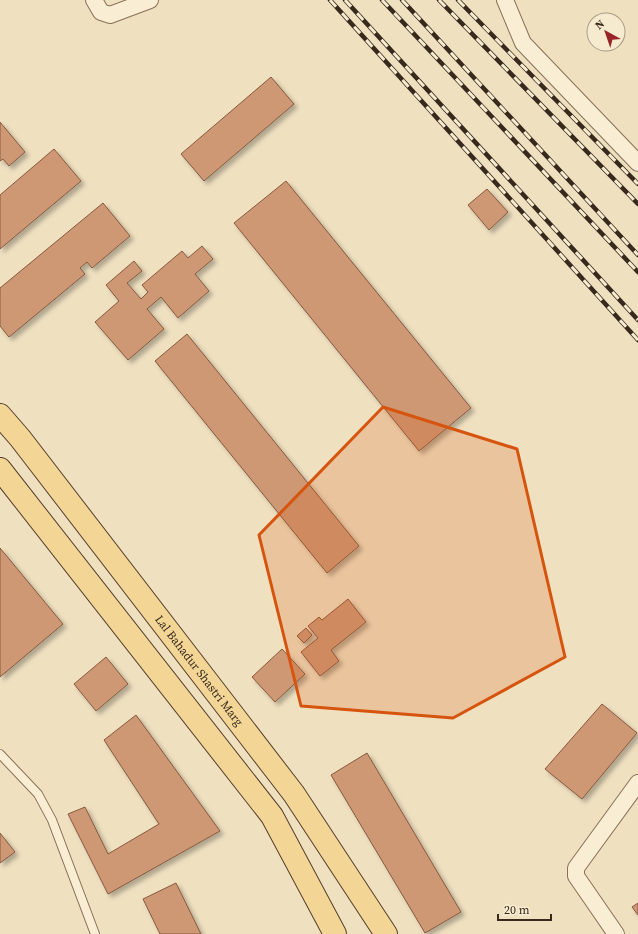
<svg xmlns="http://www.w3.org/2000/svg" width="638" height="934" viewBox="0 0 638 934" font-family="'Source Serif 4',serif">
<defs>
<filter id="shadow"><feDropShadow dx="3.5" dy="3.5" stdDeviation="2" flood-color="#0004"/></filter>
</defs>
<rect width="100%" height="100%" fill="#efe0c0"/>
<g fill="#ce9874" stroke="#87593d" filter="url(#shadow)">
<path d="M271 77 294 104 204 181 181 154Z"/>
<path d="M0 122 25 152 9 166 3 159 0 161Z"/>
<path d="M54 149 81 181 0 249V195Z"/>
<path d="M286 181 471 408 419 451 234 223Z"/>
<path d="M487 189 508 212 489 230 468 205Z"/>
<path d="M103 203 130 236 92 268 87 262 80 268 85 274 9 337 0 326V288Z"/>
<path d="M202 246 213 259 195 274 209 291 178 318 161 297 147 309 164 329 128 360 95 322 119 301 106 285 134 261 142 271 127 283 141 299 148 292 142 285 182 251 188 258Z"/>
<path d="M187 334 359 546 327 573 155 361Z"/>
<path d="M0 548 63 624 0 677Z"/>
<path d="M348 599 366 622 331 650 339 661 320 676 301 652 318 638 308 626 319 617 322 620Z"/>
<path d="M306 628 312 635 304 643 297 636Z"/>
<path d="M282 649 305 674 275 702 252 677Z"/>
<path d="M106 657 128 684 96 711 74 684Z"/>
<path d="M602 704 637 733 582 799 545 769Z"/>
<path d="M136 715 220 831 108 894 68 814 85 807 108 854 159 824 104 740Z"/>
<path d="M367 753 461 912 425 933 331 775Z"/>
<path d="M0 833 15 852 0 863Z"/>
<path d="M176 883 201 934H160L143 899Z"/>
<path d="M638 903V915L632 907Z"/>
</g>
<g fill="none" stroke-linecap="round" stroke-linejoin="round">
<defs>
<path id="lane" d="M0 754 38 794 52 820 95 934"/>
<g id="street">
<path d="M94 0 101 12 110 15 150 0"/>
<path d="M505 0 523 43 638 163"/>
<path d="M616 934 576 876V868L638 783"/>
</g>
<g id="primary">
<path id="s1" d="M0 415 20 438 294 794 386 934"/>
<path d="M0 469 272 816 335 934"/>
</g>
</defs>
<use href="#lane" stroke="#887057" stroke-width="10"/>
<use href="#street" stroke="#887057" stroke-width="18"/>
<use href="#primary" stroke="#553f2c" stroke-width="24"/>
<use href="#lane" stroke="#f9edd3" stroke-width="8"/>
<use href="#street" stroke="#f9edd3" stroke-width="16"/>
<use href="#primary" stroke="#f3d596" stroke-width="22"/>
<defs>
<g id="rail">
<path d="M330 0 638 340"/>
<path d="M345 0 638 320"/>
<path d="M382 0 638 272"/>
<path d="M402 0 638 255"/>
<path d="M439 0 638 204"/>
<path d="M458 0 638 184"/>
</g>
</defs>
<use href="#rail" stroke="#37291c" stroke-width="4.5"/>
<use href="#rail" stroke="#f6eacf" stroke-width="3" stroke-dasharray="9" stroke-linecap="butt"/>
</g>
<path fill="#d6540e" fill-opacity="0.2" stroke="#d6540e" stroke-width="3" stroke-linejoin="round" d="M383 407 517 449 565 657 453 718 301 706 259 535Z"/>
<g text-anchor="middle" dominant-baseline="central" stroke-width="3" stroke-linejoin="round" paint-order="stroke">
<g font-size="12" fill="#37291c" stroke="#f6eacf">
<text stroke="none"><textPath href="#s1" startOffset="324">Lal Bahadur Shastri Marg</textPath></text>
</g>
</g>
<g transform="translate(606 32) rotate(320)"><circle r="19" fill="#f6eacf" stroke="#aa9d87"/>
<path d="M0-3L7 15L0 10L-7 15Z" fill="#982629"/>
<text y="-6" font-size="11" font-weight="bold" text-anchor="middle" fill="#37291c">N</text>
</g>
<path d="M498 914v6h53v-6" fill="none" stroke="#37291c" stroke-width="2"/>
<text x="504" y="914" font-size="12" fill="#37291c" stroke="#f6eacf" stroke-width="3" paint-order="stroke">20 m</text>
</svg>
